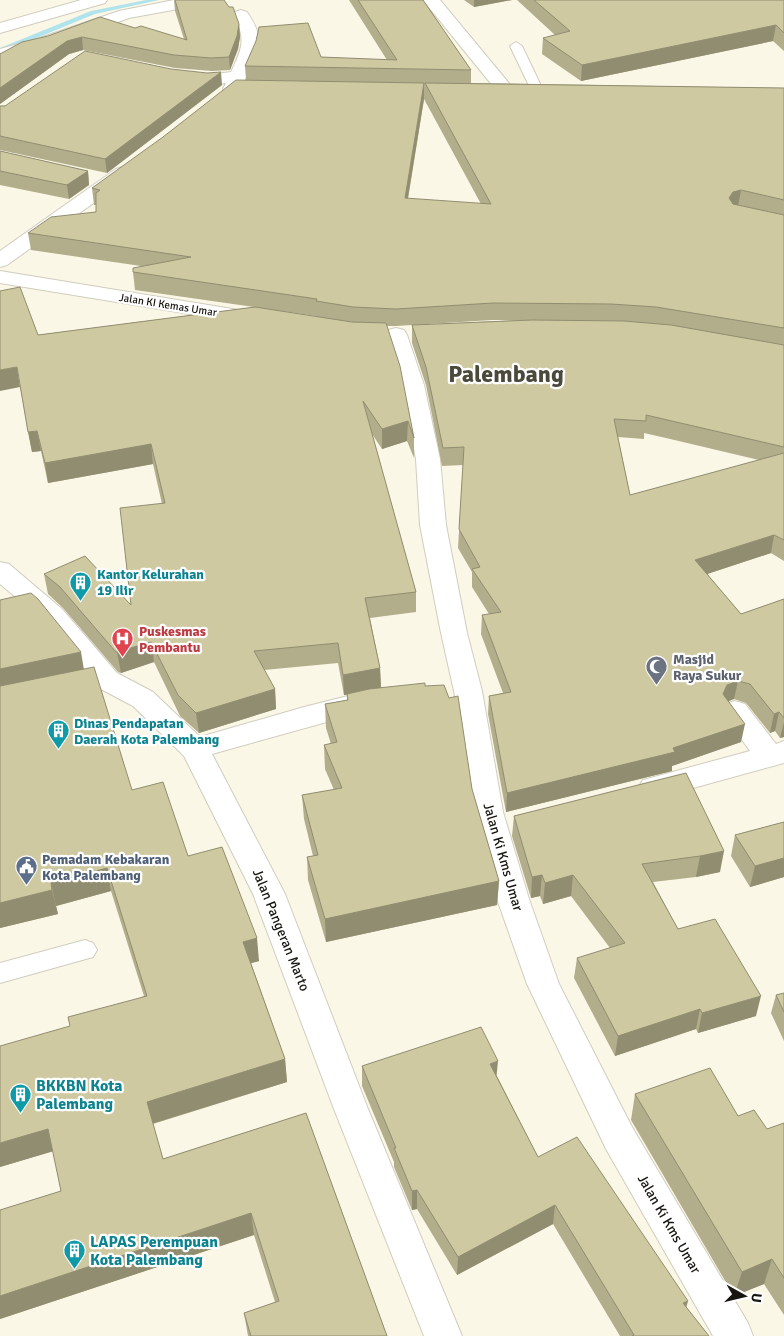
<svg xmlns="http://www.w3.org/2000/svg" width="784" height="1336" viewBox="0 0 784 1336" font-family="Signika,sans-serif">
<rect width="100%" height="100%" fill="#faf7e7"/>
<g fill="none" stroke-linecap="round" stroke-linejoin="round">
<path fill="#b0e3eb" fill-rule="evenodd" d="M146 0H159L95 14 0 53V48L91 11Z"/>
<defs>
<g id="service">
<path d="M516 42 522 46 544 92 543 95 538 96 532 92 510 46Z"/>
<path d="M85 940 93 943 97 950 93 957 0 983V963Z"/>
</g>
<g id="minor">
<path d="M81 0H107L105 3 0 33V23Z"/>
<path d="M174 0H208L206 3 200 5 129 18 49 47 0 59V49L37 39 119 11Z"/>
<path d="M423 0H440L513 88 516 92 513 96 507 97 501 96Z"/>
<path d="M241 10 247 12C263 35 261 46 249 71 245 78 243 86 238 93L232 94 226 93 223 89 226 83 209 85 179 82 176 78 179 74 185 73 209 75 231 72C242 49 247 38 233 15L235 12Z"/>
<path d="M123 167 130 169 133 173 130 177 7 265 0 267V251L116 169Z"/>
<path d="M0 271 251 312 259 313 262 318 259 323 251 324 0 283Z"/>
<path d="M396 328 404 330 407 335 424 385 440 459 446 525 467 633 482 691 503 812 529 899 559 984 632 1127 748 1323 753 1336H713L606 1149 527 984 497 899 473 812 454 691 441 633 420 525 416 459 402 385 385 335 388 330Z"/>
<path d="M0 562 9 564 62 609 117 673 153 692 200 737 304 707 360 693 370 696 374 703 370 710 212 754 285 894 368 1109 462 1336H424L334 1109 253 894 184 756 133 706 97 687 44 621 0 584Z"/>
<path d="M735 701 745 704 776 744 784 741V763L653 799 643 796 638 788 643 780 750 751 721 711 725 704Z"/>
</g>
</defs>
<use href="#service" stroke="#d0cdbe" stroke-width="2"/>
<use href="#minor" stroke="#d0cdbe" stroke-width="2"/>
<use href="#service" fill="#fff" fill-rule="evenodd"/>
<use href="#minor" fill="#fff" fill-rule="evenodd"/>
</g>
<g fill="#b2ad8a" fill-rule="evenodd">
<path d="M174 0 239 24 240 37 238 49 230 70 212 71 175 68 83 50 69 54 0 104V54L22 42 135 28 184 39 175 11Z"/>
<path d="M349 0H423L471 70V83L784 88V561L771 553 707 574 741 614 784 599V737L780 738 775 731 770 733 746 703 734 699 729 701 741 742 672 766V771L506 812 488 714 489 696 503 693 481 634 482 615 489 614 472 587V572L458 548 463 465 442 466 426 385 412 343V325L521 320H492L396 326H386L414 438V458L407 441 382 449 372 434 416 592V612L370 618 380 668 381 688 425 686 472 789 499 881 497 905 326 942 308 880 307 857 313 856 304 819 302 795 334 790 325 769 324 745 331 744 326 728 325 704 347 700V695H344L338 663 264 670 275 689 276 709 199 733 180 716 154 662 121 673 118 672 63 608 48 594 44 574 131 605 162 504 153 464 48 483 41 451 32 452 20 387 38 335 254 307 135 290 133 272 141 266 31 250 28 233 96 212V205H94L92 188 246 80 245 66 321 57 387 60ZM424 84V99L481 204 408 199 424 99ZM276 310 316 316V317ZM644 433 666 438 759 460 630 495 618 437 644 439Z"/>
<path d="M464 0H512L474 7Z"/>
<path d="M517 0H784V51L773 41 581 81 542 54 543 38 555 35Z"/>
<path d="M222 85 107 173 0 150V106Z"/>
<path d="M0 151 88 171 89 185 69 199 0 185Z"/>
<path d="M0 600 84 669 132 790 188 856 259 961 251 963 285 1059 287 1082 153 1124 163 1159 306 1113 387 1336H248L244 1313 275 1302 254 1235 0 1319V1210L61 1191 53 1151 0 1167 70 1026 144 996 111 891 56 906 58 914 0 928Z"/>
<path d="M686 773 720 872 696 877 653 882 678 929 756 1016 698 1033 696 1029 615 1056 574 978 577 958 610 948 571 896 543 904 540 896 531 898 512 836 514 816Z"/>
<path d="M784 822V877L750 887 731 856 735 835Z"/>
<path d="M784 993V1041L771 1013 776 995Z"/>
<path d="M362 1066 497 1076 538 1157 686 1307 709 1336H620L553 1224 457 1275 417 1209 412 1210 394 1167V1162L362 1086Z"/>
<path d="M635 1094 738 1116 767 1129 784 1123V1315L764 1284 734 1296 631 1120Z"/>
</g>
<g fill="#918d71">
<path d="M474 0H512L474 7Z"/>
<path d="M239 24 240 37 238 49 230 70 229 57Z"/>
<path d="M776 25 773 41 581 81 582 65Z"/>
<path d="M82 37 83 50 69 54 0 104V88L67 41Z"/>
<path d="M221 72 222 85 107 173 105 159Z"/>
<path d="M424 83V99L405 215V198Z"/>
<path d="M88 171 89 185 69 199 67 185Z"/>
<path d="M741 190 738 207 726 215 729 198 733 192Z"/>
<path d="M17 367 20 387 0 391V370Z"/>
<path d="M408 421 407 441 382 449V429Z"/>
<path d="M37 431 41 451 32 452 28 432Z"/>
<path d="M151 444 153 464 48 483 45 463Z"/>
<path d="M774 535 771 553 692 579 695 560Z"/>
<path d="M151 642 154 662 121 673 117 652Z"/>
<path d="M81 652 85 676 0 693V669Z"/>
<path d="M380 668 381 688 344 695 343 675Z"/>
<path d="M738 681 734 699 723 703V694L727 685Z"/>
<path d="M275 689 276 709 199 733 196 713Z"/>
<path d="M779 712 775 731 770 733 774 714Z"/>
<path d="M784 722V737L780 738Z"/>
<path d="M745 724 741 742 672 766V771L506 812 507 793 673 748Z"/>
<path d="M724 851 720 872 696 877 700 856Z"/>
<path d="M784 858V877L750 887 755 866Z"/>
<path d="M107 868 111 891 56 906 51 883Z"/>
<path d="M542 875 540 896 531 898 532 877Z"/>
<path d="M573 875 571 896 543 904 545 883Z"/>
<path d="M499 881 497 905 326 942 325 919Z"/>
<path d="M52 890 58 914 0 928V903Z"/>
<path d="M257 938 259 961 245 965 243 942Z"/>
<path d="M761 996 756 1016 698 1033 702 1013Z"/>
<path d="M700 1009 696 1029 615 1056 618 1036Z"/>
<path d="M285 1059 287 1082 151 1124 147 1102Z"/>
<path d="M498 1061 496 1081 490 1064Z"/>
<path d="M48 1129 54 1151 0 1167V1143Z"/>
<path d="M417 1190V1209L412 1210V1191Z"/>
<path d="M555 1205 553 1224 457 1275 458 1257Z"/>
<path d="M251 1213 254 1235 0 1319V1296Z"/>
<path d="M772 1259 764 1284 734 1296 742 1272Z"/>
<path d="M688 1301 683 1319V1303Z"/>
</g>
<g fill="#cfc9a1" stroke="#918d71">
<path d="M175 0H224L229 7H233L239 24 237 36 229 57 211 58 174 55 82 37 67 41 0 88V54L22 42 48 36 100 17 135 28 141 26 187 40Z"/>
<path d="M358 0H423L471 70 245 66 256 41 259 27 308 23 321 57 397 60Z"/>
<path d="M534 0H784V33L776 25 582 65 543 38 570 31Z"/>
<path d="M85 51 171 69 207 73 221 72 105 159 0 136V106H5Z"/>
<path d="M236 80 424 83 405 198 491 204 425 83 784 88V200L741 190 733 192 729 198 733 204 784 215V328L656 307 611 304 493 303 396 309 353 307 316 301 317 299 133 272V268L191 257 28 233 51 217 96 212V193L100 190 92 188 163 137Z"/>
<path d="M0 151 88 171 67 185 0 171Z"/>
<path d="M20 287 38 335 255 307 352 322 386 323 400 366 414 438 408 421 382 429 363 401 416 592 365 598 380 668 343 675 338 643 254 651 275 689 196 713 178 695 151 642 117 652 115 651 60 587 44 574 85 556 131 605 120 508 165 503 151 444 45 463 37 431 28 432 17 367 0 370V291Z"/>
<path d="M532 320 624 321 671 325 784 345V447L646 415V421L614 419 630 495 784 453V540L774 535 695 560 741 614 784 599V718L779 712 774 714 750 684 738 681 727 685 723 694 745 724 673 748 675 752 507 793 489 696 511 692 482 615 501 612 472 569 480 567 459 529 464 447 443 448 426 367 412 325Z"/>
<path d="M31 593 38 599 81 652 0 669V600Z"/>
<path d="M94 667 132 790 163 782 188 856 222 847 257 938 243 942 285 1059 147 1102 163 1159 306 1113 387 1336H251L244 1313 279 1301 251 1213 0 1296V1210L61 1191 48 1129 0 1143V1046L70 1026 68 1017 147 996 107 868 51 883 52 890 0 903V686Z"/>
<path d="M425 683V686L444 685 449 698 458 696 472 789 499 881 325 919 307 857 318 855 302 795 342 788 324 745 337 742 325 704 348 700 347 694 369 689Z"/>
<path d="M686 773 724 851 700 856 642 864 678 929 715 919 761 996 702 1013 700 1009 618 1036 577 958 625 943 573 875 545 883 542 875 532 877 514 816Z"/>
<path d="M784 822V858L755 866 735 835Z"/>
<path d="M784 993V1012L776 995Z"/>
<path d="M481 1027 498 1061 490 1064 538 1157 577 1137 688 1301 683 1303 709 1336H632L634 1335 555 1205 458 1257 417 1190 412 1191 394 1148H396L362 1066Z"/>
<path d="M710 1068 738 1116 754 1110 767 1129 784 1123V1278L772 1259 742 1272 635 1094Z"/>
</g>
<defs>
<symbol id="building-pin" viewBox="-11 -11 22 30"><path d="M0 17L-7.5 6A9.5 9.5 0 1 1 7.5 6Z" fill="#0f9aa8" stroke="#fff"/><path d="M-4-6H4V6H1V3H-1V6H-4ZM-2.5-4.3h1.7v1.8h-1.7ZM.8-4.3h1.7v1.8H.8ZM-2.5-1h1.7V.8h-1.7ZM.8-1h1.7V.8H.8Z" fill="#fff"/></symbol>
<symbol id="hospital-pin" viewBox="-11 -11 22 30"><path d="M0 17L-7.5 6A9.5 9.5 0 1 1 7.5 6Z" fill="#e0444e" stroke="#fff"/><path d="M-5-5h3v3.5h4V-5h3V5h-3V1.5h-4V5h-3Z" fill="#fff"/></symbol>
<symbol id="mosque-pin" viewBox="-11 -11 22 30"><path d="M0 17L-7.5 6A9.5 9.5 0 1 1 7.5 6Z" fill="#6b7280" stroke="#fff"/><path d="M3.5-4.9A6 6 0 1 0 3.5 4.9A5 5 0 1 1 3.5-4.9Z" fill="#fff"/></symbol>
<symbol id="civic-pin" viewBox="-11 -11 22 30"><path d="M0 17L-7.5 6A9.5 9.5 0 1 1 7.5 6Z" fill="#5c6f8a" stroke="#fff"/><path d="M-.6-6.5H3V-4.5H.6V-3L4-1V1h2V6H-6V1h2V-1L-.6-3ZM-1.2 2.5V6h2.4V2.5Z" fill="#fff"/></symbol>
</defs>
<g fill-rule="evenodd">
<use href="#building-pin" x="68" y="570" width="25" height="34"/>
<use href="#hospital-pin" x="110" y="626" width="25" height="34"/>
<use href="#mosque-pin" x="644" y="654" width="25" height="34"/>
<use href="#building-pin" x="46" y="718" width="25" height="34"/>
<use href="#civic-pin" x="14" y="854" width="25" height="34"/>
<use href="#building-pin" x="8" y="1082" width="25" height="34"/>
<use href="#building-pin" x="62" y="1238" width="25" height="34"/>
</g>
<g text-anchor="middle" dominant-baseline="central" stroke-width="4.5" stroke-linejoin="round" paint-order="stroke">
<g font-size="11" fill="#171611" stroke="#fff">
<text transform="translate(168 305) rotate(9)">Jalan KI Kemas Umar</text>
</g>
<g font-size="14" font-weight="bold" fill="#0d838f" stroke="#fff" text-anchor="start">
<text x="97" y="574">Kantor Kelurahan<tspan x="97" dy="16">19 Ilir</tspan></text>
<text x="74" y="723">Dinas Pendapatan<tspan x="74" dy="16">Daerah Kota Palembang</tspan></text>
</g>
<g font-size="14" font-weight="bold" fill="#be3a42" stroke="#fff" text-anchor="start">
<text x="139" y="631">Puskesmas<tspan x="139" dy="16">Pembantu</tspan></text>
</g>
<g font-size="14" font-weight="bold" fill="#5b616d" stroke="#fff" text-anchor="start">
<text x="673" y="659">Masjid<tspan x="673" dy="16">Raya Sukur</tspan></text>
</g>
<g font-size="14" fill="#171611" stroke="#fff">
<text transform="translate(503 857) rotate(74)">Jalan Ki Kms Umar</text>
<text transform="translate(281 930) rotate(68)">Jalan Pangeran Marto</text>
<text transform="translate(669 1224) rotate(60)">Jalan Ki Kms Umar</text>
</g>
<g font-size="14" font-weight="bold" fill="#4e5e75" stroke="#fff" text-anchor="start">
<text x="42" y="859">Pemadam Kebakaran<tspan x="42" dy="16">Kota Palembang</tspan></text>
</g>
<g font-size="16" font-weight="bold" fill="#0d838f" stroke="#fff" text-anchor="start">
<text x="36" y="1086">BKKBN Kota<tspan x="36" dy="18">Palembang</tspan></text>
<text x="90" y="1242">LAPAS Perempuan<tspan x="90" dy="18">Kota Palembang</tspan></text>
</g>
<g font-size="24" font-weight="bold" fill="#4b493c" stroke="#fff">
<text x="506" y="374">Palembang</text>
</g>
</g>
<g transform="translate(744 1296) rotate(98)" stroke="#ffffff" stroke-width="4" paint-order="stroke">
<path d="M0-4L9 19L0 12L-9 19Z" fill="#171611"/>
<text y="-8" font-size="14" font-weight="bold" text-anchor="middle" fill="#171611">U</text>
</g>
</svg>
